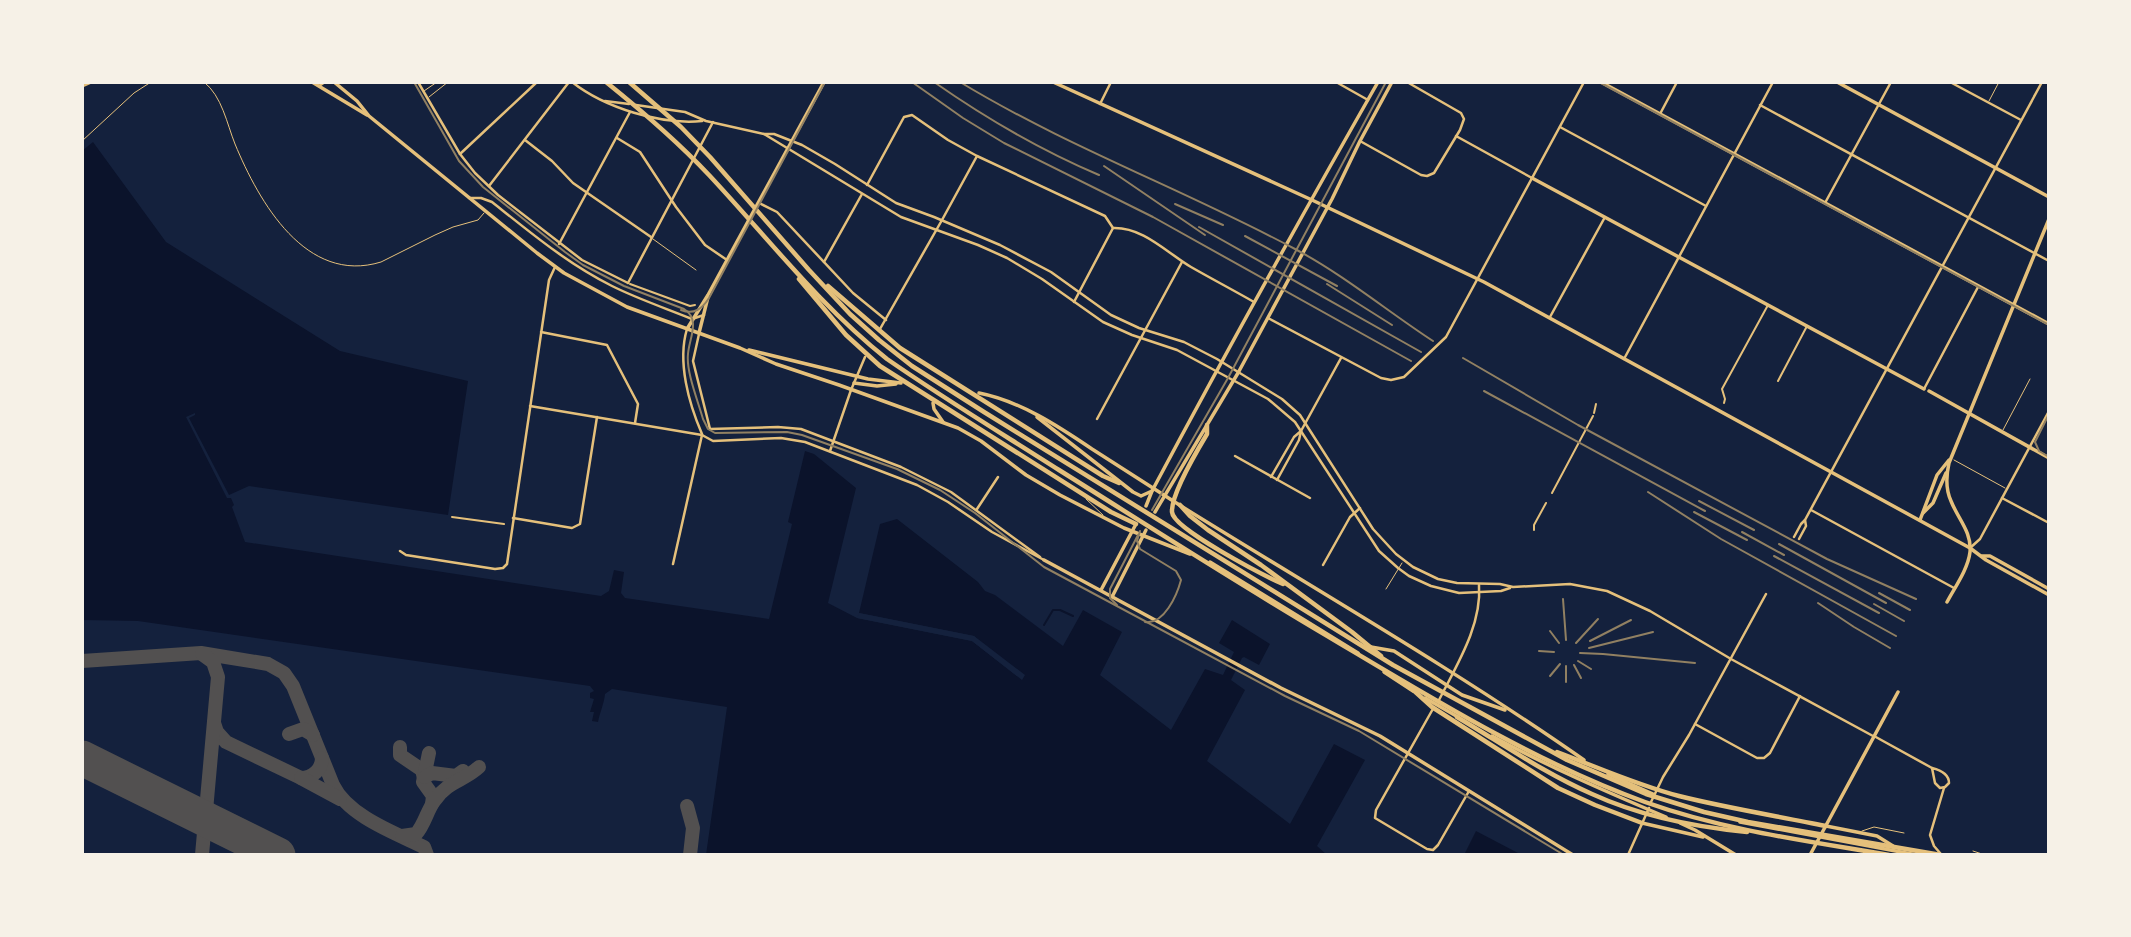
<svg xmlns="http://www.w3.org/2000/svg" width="2131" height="937" font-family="'DM Sans',sans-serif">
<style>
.water{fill:#0b132b}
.pier{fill:#14213d}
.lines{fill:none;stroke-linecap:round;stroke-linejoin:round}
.stream{stroke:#0b132b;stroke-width:2}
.taxiway{stroke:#525050;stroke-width:14}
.runway{stroke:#525050;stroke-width:35}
.service{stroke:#e5c07b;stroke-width:1}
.pedestrian{stroke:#e5c07b;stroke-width:2}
.minor{stroke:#e5c07b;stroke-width:2.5}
.tertiary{stroke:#e5c07b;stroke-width:2.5}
.secondary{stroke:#e5c07b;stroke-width:3.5}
.primary{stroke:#e5c07b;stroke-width:3.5}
.trunk{stroke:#e5c07b;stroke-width:3.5}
.motorway{stroke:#e5c07b;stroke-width:4.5}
.tram{stroke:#918062;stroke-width:2}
.rail{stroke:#918062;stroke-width:2}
</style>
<rect width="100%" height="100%" fill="#14213d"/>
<g class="water">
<path d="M93,142l73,100 174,109 128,30 -20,134 -199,-29 -20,9 -40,-77 6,-3v-2l-9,4 41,81h4l3,7 -2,2 13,35 356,54 8,-5 5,-21 10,2 -3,21 4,5 144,21 23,-95 -4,-2 17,-71 9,3 42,34 -28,115 29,15 115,23 49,38 -47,-43 -115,-23 21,-89 17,-5 81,63 7,9 10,4 68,51 20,-36 39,22 -22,43 71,55 34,-61 18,6 11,-23 -15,-9 13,-23 38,24 -11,21 -15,-8 -2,1 -11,22 14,10 -38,71 83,63 44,-80 31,16 -48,86 10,9h-621l21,-148 -115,-18 -7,5c-1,10 -5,18 -7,28l-6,-1 2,-9h-4l4,-13 -4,-1v-5l4,-2 -4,-5 -452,-65 -56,-1v-469z"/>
<polygon points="1476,831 1518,853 1517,855 1464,855"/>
</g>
<polygon class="pier" points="859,613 974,636 1025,675 1022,680 972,641 857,618"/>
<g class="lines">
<polyline class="stream" points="1044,625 1053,610 1060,610 1073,616"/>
<g class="taxiway">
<path d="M82,661l119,-8 67,11 16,9 9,13 40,99c15,31 62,48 91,62l3,8"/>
<path d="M214,723l3,9 9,10 75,36c12,0 21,-9 21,-20"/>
<polyline points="289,734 303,729 313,735"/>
<polyline points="400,747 400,755 422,770 424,778"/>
<polyline points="429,753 423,782 433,796 432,804"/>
<polyline points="425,777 432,773 456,776 463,771"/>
<polyline points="301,778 340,799"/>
<polyline points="687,806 693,828 690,855"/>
<path d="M402,836l14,-2c9,-10 11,-24 19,-34 13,-19 29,-19 44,-33"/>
<polyline points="202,855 218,677 213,662 202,654"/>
</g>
<polyline class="runway" points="82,758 278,855"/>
<g class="service">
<path d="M204,82c18,14 23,42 31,62 24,58 71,141 146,118l54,-27 18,-8 25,-7 6,-7"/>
<polyline points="424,91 437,82"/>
<polyline points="429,97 448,82"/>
<polyline points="1989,101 1999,82"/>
<polyline points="82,141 134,93 151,82"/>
<polyline points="653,239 696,270"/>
<polyline points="2003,430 2030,379"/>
<polyline points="1954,460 2005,488"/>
<polyline points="1086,499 1103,515"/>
<polyline points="1386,589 1402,563"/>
<polyline points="1862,831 1874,827 1904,833"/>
<polyline points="1973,851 1985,855"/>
</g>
<g class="pedestrian">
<polyline points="630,284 690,306 695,305"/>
<polyline points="1778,381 1807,326"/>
<polyline points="1724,403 1725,399 1722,389 1768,305"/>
<polyline points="1594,413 1596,404"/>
<polyline points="1552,493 1593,416"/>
<polyline points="452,517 504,524"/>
<polyline points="1534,530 1534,525 1546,503"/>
</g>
<g class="minor">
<polyline points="1950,82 2021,120"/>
<polyline points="1100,104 1111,82"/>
<polyline points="1760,105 2049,261"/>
<polyline points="1660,114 1677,82"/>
<polyline points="1560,127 1706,206"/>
<polyline points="1456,136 1532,178"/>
<polyline points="617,138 640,152 676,207 705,245 727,260"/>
<polyline points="525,140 552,161 573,183 651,237"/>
<polyline points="1360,141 1421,175 1427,176 1434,173 1460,130 1464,119 1461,113 1407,82"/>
<polyline points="460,154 537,82"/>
<path d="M867,185l37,-68 8,-2 36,25 29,16 128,60 8,12c30,-1 53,24 78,39 21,12 42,23 63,35"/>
<polyline points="489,186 569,82"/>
<polyline points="759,203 777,212 853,293 886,320"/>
<polyline points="1825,203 1891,82"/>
<polyline points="942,220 977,156"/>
<polyline points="559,244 630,112"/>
<polyline points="824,262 862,194"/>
<polyline points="628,283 713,122"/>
<polyline points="1074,302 1113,228"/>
<polyline points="1550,317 1605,217"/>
<polyline points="541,332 607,345 638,404 635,423"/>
<polyline points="1924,389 1978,287"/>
<polyline points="530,406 702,435"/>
<polyline points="1097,419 1182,262"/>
<polyline points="1235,456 1310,498"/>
<polyline points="1271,477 1294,437 1301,431"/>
<polyline points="1277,480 1299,440 1301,431 1341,358"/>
<polyline points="2002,498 2049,523"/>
<polyline points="977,509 998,477"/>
<polyline points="1811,510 1954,588"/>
<polyline points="513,518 572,528 580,524 597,417"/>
<polyline points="400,551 406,555 495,569 503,568 507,564 549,280 555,267"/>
<polyline points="1323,565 1350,517 1360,508"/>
<path d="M1438,702c18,-36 44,-76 41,-117"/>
<polyline points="1434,707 1376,810 1375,818 1427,849 1433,850 1438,845 1469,791"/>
<polyline points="1695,724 1757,758 1764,758 1770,753 1800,696"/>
<polyline points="1874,736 1932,768"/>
<path d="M1932,768c8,2 17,6 17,15l-4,4 -5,1 -5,-5z"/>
<polyline points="1940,853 1934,846 1930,835 1944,788"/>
</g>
<g class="tertiary">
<polyline points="418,82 460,154 475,173 498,195 582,260 628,283"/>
<path d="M572,82c33,26 89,43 130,39"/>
<polyline points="1336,82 1368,100"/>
<polyline points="319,86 325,82"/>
<polyline points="605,101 629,104"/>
<polyline points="636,105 685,112 706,121 764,134 774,134 802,145 835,164 896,203 934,217 1000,245 1051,272 1111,315 1139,328 1184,342 1217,359 1282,399 1300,415 1373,529 1396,554 1413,567 1438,579 1457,583 1500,584 1513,587 1570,584 1607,591 1650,611 1731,659 1873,736"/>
<polyline points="764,134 901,217 978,245 1007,258 1042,279 1103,322 1132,335 1177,350 1268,399 1295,422 1379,551 1398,568 1409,576 1431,586 1459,593 1501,591 1510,588"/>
<path d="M469,198h12l11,4c39,31 76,62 120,84 26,13 53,22 80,33l12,-4"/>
<polyline points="1268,318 1381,378 1391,380 1404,377 1446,337 1584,82"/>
<path d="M687,329c-10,33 2,75 15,105"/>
<polyline points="880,329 942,220"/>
<polyline points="699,334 693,361 710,429"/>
<polyline points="1624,359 1773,82"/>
<polyline points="710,429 778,427 801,429 901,467 951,492 1040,557"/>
<polyline points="702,435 713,441 781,438 805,442 917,485 948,502 992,532 1044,560"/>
<polyline points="830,451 851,390 865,357"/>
<polyline points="1794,537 1801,524 1805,520 2042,82"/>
<polyline points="1799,539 1806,526 1805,520"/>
<polyline points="1970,548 1980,539 2049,411"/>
<polyline points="673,564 702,435"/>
<polyline points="1651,802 1663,777 1689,735 1766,594"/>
<polyline points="1628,855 1649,808"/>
</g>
<g class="secondary">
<polyline points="1053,82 1312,200"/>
<polyline points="1601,82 2049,324"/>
<polyline points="1837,82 2049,197"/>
<polyline points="687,329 708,295 824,82"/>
<polyline points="699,333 708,297"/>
<polyline points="1970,548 1986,560 2049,595"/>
<polyline points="1982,556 1990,556 2049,589"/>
<polyline points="1044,560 1281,688 1380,736 1573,855"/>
</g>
<g class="primary">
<polyline points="1532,178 1924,389"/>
<polyline points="1312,200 1484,282 1970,548"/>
<polyline points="1929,391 2049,458"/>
<path d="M1146,506l6,-15c73,-137 149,-274 226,-409"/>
<polyline points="1155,512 1238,373 1332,199 1360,141 1392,82"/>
<polyline points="1923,513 1933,503 1946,473"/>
<polyline points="1920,520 1937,475 1949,460"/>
<polyline points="1101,590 1136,524"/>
<polyline points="1112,597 1146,530"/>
<path d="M1947,602c8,-15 21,-33 23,-50 2,-20 -12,-33 -19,-51 -5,-11 -5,-25 -2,-38l100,-244"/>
<polyline points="1810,855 1898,692"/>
</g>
<g class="trunk">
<polyline points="312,82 367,115"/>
<polyline points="334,82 357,101 369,116 537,253 564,273 627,307 740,348 776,364 839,385 958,428 981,441 1026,475 1060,495 1124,528 1190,554"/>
<polyline points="82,86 91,82"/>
<polyline points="749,350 868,379 901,383"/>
<polyline points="854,383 877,386 896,384"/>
<path d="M979,393c41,8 79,33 113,56 30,19 59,38 89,57 135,84 273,163 403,254"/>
<polyline points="933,403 934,409 943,422"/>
<polyline points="1037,417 1133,492 1141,496 1152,491"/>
<polyline points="1210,562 1358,653"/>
<polyline points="1371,647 1394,651 1462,695 1505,710"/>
<polyline points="1384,672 1413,691"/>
<polyline points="1425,698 1458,717"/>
<path d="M1492,736c57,31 115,56 174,81"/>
<polyline points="1608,774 1653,794"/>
<polyline points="1740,822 1917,855"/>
<polyline points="1642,823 1703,837"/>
<polyline points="1680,823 1695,830 1736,855"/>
<polyline points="1826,826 1877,836 1893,846"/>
</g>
<g class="motorway">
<path d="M606,82c36,29 71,59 103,93 58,62 111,131 178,184 56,39 114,74 172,111 88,55 175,111 265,164 101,60 210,128 321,168 78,28 162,39 244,53"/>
<polyline points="629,82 681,127 710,157 809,270 850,314 879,340 912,366 984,412 1393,665 1567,760 1646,794 1704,812 1748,822 1941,855"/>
<polyline points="799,279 846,335 880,366 1111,512 1136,524"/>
<polyline points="828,286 900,348 1103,476 1119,483"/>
<path d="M1207,425v9c-9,15 -36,61 -35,78 1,17 93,64 111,72"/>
<polyline points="1180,505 1190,516 1208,530 1261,565 1352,632 1381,656"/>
<polyline points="1411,688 1432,707 1558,788 1595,805 1642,823"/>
<path d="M1457,717c44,26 87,56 135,77 48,22 103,33 155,38"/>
<path d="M1557,752c40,15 80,33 122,44 48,12 98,20 147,30"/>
</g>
<g class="tram">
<path d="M414,82l45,79 24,26 82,65 18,13 41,21 60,23c17,10 5,30 4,45 -2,18 10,47 15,65l5,10 7,4 72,-1 15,3 95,34 43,21 35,23 69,54 241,129 74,35 205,124"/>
<polyline points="1599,82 2049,325"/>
<path d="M681,310c13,5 21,-1 28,-12l116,-216"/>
<polyline points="2049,414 2035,442 2039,451 2049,457"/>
<polyline points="1152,510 1228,378 1386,82"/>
<path d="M1140,531l-3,10 3,8 36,22 5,9c-4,15 -17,45 -36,42"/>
<polyline points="1117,605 1110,598 1110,589 1138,535"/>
</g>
<g class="rail">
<polyline points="912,82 963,118 1004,143 1153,217 1411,361"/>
<path d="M934,82c53,37 106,68 165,93"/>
<path d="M960,82c107,65 225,108 335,167 49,26 92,62 138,92"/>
<polyline points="1104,166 1205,235"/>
<polyline points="1175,204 1223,225"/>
<polyline points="1199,227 1421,352"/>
<polyline points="1245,236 1337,286"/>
<polyline points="1327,284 1392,325"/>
<polyline points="1463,358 1578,425 1827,559 1916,599"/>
<polyline points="1484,391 1705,511"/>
<polyline points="1648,492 1721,539 1896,636"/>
<polyline points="1699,501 1754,530"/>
<polyline points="1694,512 1747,540"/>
<polyline points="1742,532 1784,555"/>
<polyline points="1779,544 1886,603"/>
<polyline points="1774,556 1879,613"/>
<polyline points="1879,593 1910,610"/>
<polyline points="1563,599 1566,640"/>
<polyline points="1818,603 1854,627 1890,648"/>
<polyline points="1874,604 1904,621"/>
<polyline points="1550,631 1559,643"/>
<polyline points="1590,641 1631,620"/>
<polyline points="1576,643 1598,619"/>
<polyline points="1589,648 1653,632"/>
<polyline points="1539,651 1554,652"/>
<polyline points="1580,653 1603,654 1695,663"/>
<polyline points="1578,661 1591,669"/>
<polyline points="1574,665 1581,678"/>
<polyline points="1550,676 1560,664"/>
<polyline points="1566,682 1566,666"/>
</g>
</g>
<rect width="2131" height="937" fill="none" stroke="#f6f1e7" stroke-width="168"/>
</svg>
